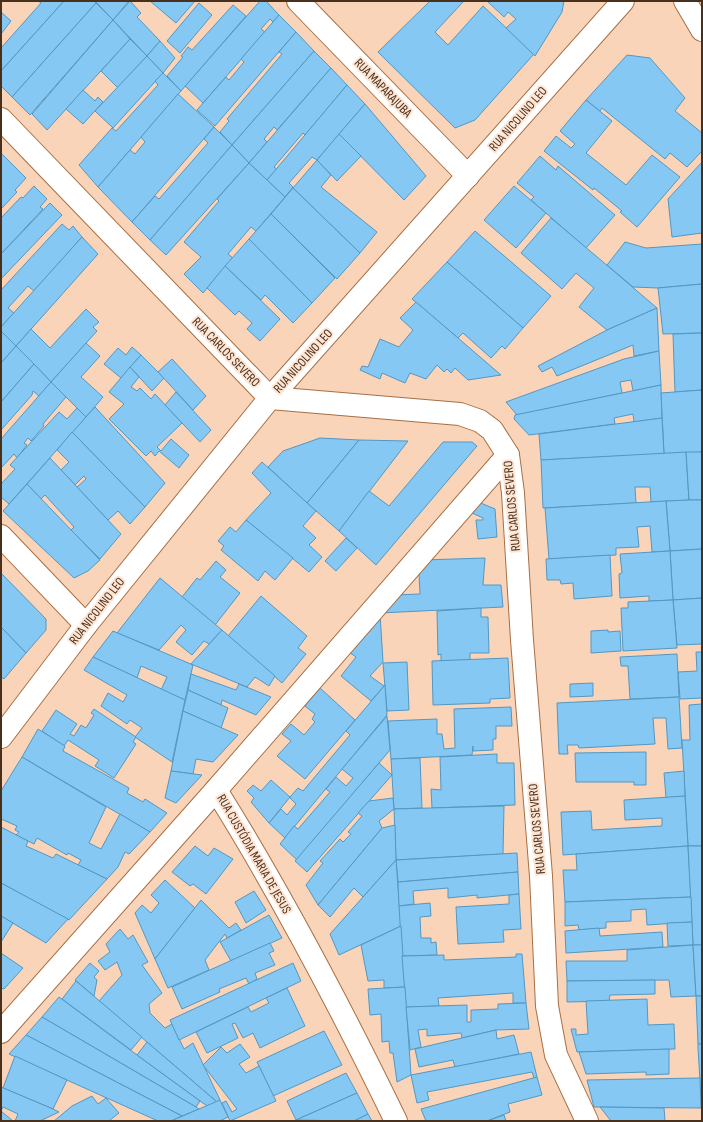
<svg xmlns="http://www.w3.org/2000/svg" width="703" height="1122" font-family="'Sofia Sans Condensed',sans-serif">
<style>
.building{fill:#85c8f4;stroke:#5497c1}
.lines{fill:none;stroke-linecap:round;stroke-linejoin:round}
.minor-casing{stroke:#a76f43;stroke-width:24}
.primary-casing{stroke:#a76f43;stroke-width:24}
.minor{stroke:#fff;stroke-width:22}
.primary{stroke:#fff;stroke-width:22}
.labels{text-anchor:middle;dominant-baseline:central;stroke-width:4;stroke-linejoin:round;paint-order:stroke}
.street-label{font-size:13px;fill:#48301d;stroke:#fee4d2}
</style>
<rect width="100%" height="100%" fill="#fad4b9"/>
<g class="building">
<polygon points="38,1 64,1 1,71 1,48 41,3"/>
<polygon points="64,1 94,1 96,3 12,97 1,86 1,71"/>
<polygon points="95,1 129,1 113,20"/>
<polygon points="130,1 141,13 137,17 160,41 147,56 113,20"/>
<polygon points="150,1 195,1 176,23"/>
<polygon points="260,1 266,1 279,15 273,22 270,19 261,29 265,32 203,103 185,86"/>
<polygon points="430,1 464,1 435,32 448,45 483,6 534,54 475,120 455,128 378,52"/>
<polygon points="487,1 564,1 562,12 535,56 506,28 516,19 508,12 504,17"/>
<polygon points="96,3 113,20 30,115 12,97"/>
<polygon points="199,3 212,15 180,53 167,41"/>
<polygon points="233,5 246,16 181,91 167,76 183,57 181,56 188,47 192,50"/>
<polygon points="1,12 11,21 1,34"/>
<polygon points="279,15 296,32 215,126 197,110 226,77 229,80 244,62 241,59"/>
<polygon points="113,20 130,39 47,130 32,114"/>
<polygon points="296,32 314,51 232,145 220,132 229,121 227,119 282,54 279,52"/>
<polygon points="130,39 147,56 118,88 101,71"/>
<polygon points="160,41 175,58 163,73 147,56"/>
<polygon points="314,51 331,68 277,130 274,127 264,139 267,142 249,163 232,145"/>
<polygon points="627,55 650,58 685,98 675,111 702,133 702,151 687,167 670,153 665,159 602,108 600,111 586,100"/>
<polygon points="147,56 163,73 113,128 95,111"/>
<polygon points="331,68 347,85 305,135 303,133 274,167 277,169 267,180 249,163"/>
<polygon points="163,73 181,91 98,187 79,165 112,128 116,131 158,85 155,81"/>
<polygon points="347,85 365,104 317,160 312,157 289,183 293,187 285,197 267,180"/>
<polygon points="83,90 95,101 98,97 103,102 83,124 66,109"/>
<polygon points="178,94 214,127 132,222 98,187 130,150 135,154 145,142 141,137"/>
<polygon points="586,100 612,121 586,153 626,185 652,155 680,177 637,227 620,212 622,211 594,188 593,190 544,151 556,136 571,148 575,144 560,131"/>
<polygon points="365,104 426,176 404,200 339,134"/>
<polygon points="214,127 232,145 150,240 132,222 155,196 159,199 208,143 204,139"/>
<polygon points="339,134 361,156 337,181 317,160"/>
<polygon points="232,145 249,163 166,255 150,240"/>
<polygon points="1,153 26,178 15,190 17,192 1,209"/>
<polygon points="540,156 556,170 558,166 615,215 586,248 531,200 534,197 517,183"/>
<polygon points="317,160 331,175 321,187 377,232 360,253 293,188"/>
<polygon points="702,162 702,233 672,237 668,199"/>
<polygon points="249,163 285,197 256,231 251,227 228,254 233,258 203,293 184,274 201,257 184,242 219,201 217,199"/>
<polygon points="34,186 47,199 40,207 43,209 1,254 1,218 21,197 23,198"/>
<polygon points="514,186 546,213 516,248 484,220"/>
<polygon points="293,188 360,253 337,279 271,214"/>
<polygon points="50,203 62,215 1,279 1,254"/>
<polygon points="271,214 335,278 312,303 249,239"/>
<polygon points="551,218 609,267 657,308 607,330 579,307 594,288 576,273 562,289 521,253"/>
<polygon points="62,224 69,230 73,226 82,237 34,291 28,286 8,308 14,313 1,327 1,290"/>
<polygon points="475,231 551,296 523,328 447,262"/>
<polygon points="82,237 98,254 16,346 1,331 1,327"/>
<polygon points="249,239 312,303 293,323 265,295 261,300 225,266"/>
<polygon points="625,242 646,248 702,244 702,284 658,288 633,287 607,265"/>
<polygon points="447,262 523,328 505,349 502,346 491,358 463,333 458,338 412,299"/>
<polygon points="225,266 280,319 260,341 247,329 252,323 239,311 235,315 207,288"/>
<polygon points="702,284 702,333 663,334 658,288"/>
<polygon points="416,302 458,338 501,375 468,380 455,368 451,373 447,369 444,372 437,365 426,379 410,373 405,383 382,373 380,379 360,370 362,366 368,367 380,339 399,347 413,330 400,318"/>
<polygon points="657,308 659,351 634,356 633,345 557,376 552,367 542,372 538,366 607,330"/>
<polygon points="86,309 99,322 93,327 97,331 51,382 16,346 31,329 50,348"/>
<polygon points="1,331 16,346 1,363"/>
<polygon points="702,333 702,390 675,392 673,334"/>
<polygon points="86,343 100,356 81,377 103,397 86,417 51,382"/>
<polygon points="16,346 34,364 1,402 1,363"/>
<polygon points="132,347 141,355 121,378 104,364 118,348 126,355"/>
<polygon points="659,351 661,385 633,391 631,380 620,382 622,393 517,415 506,402 624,359"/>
<polygon points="141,355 164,378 152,391 130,367"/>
<polygon points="172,359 206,396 193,410 158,372"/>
<polygon points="34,364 51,382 39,396 33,391 32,395 1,430 1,402"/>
<polygon points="130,367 139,377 131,387 137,391 140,388 151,399 155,394 182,423 157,447 161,451 171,439 189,455 179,468 159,451 155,456 151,451 146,456 109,419 124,404 109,392"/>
<polygon points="51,382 66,397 43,424 44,426 31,441 28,438 24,443 27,445 17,458 14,454 1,468 1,439"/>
<polygon points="661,385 662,418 634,422 633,414 614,418 615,424 529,435 514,419 515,415"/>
<polygon points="702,390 702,452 664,454 661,393"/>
<polygon points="176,392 211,430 200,442 165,405"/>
<polygon points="95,407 165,483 145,507 72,432"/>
<polygon points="77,408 86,417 9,504 1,497 1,484 15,469 10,465 59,412 67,419"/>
<polygon points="662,418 664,454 541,460 539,434"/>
<polygon points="72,432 145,507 130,524 118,511 108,520 77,487 86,479 84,476 75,485 61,470 69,462 57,450"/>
<polygon points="320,438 359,440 307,503 268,467 283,451"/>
<polygon points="359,440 408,441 339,531 307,503"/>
<polygon points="443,442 472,442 477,446 376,565 339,531 369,491 389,506"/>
<polygon points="686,452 689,500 651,502 650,487 635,487 636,503 543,508 541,460"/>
<polygon points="686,452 702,452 702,500 689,500"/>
<polygon points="50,458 121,534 100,559 71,530 74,527 45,495 41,499 27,484"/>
<polygon points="262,462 316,511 303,526 316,538 309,545 322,557 309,572 246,520 271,493 252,473"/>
<polygon points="27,484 100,560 88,571 74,578 3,511"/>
<polygon points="689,500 702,500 702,549 670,551 666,501"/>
<polygon points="476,501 495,509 497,537 478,539 476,520 483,520 483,518 470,512"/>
<polygon points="666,501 670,551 652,552 650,526 637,527 639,547 616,548 616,555 549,559 545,508"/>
<polygon points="246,520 293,558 275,580 265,571 258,581 221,550 224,546 218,541 230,527 236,532"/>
<polygon points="346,538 357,548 336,571 325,561"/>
<polygon points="702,549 702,598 673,600 670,551"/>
<polygon points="670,551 673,600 649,601 649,596 620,598 619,574 622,573 620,554"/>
<polygon points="610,555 612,596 574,599 573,583 561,584 560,580 547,580 546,559"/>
<polygon points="485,558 483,585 501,585 503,607 380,613 394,595 420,594 419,574 411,575 423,560"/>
<polygon points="216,561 226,570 220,577 240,593 215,625 182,597 197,578 200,580"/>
<polygon points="1,573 46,619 46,630 26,653 1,627"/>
<polygon points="160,578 222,630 209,644 204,641 192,655 176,642 186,630 181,625 159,650 117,633"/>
<polygon points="261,596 307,636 298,648 306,654 282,683 228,636"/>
<polygon points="702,598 702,644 677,645 673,600"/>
<polygon points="673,600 677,648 623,651 621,608 628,608 628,602"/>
<polygon points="481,608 481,617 488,617 489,653 470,653 470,660 441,661 441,654 438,655 437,611"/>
<polygon points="380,613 383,662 370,676 384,686 371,701 341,676 356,657 349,652"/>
<polygon points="1,627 26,653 4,679 1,677"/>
<polygon points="222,630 275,676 269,686 255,677 247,687 191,664"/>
<polygon points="608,630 608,632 620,631 621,651 591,653 591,631"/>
<polygon points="113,631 193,665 185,700 161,690 167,677 141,666 137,678 93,657"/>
<polygon points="696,652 702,652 702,698 680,699 678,672 697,671"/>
<polygon points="677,654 679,697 630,699 628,666 621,666 620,657"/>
<polygon points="93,657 185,700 172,762 135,737 142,728 130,720 127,724 101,706 108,693 123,702 127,695 84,670"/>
<polygon points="508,658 510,698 490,699 490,703 433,705 432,661"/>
<polygon points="407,662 409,710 387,711 383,663"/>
<polygon points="191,674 236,690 239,684 271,697 256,715 222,700 221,705 188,690"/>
<polygon points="593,683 593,696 570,697 570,684"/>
<polygon points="385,685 387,715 285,838 269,823 281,809 287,815 296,804 290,798 290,797 298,788 303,791 350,735 346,731"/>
<polygon points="320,688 355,720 305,779 277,756 291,741 282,734 291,724 304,735 315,722 312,719 315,714 305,706"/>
<polygon points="188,690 228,708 221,728 183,711"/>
<polygon points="679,697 682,748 668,749 666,718 653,718 655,744 579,748 578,745 567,745 568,754 559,754 557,703"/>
<polygon points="702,704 702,846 688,846 682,740 690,740 689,705"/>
<polygon points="511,707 512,726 496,726 496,739 493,739 493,750 473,751 473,746 472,755 391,759 388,721 437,719 437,734 442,734 444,749 455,748 454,709"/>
<polygon points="94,709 136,737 133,742 136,744 114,778 95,766 99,760 68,740 64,746 42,731 56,710 77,724 70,734 74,736 81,725 86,728 94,715 91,713"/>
<polygon points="183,711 238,735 213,762 196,759 193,774 171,771"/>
<polygon points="387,716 390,750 297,860 280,844 294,826 298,829 330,792 326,789 336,777 346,786 353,778 342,769"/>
<polygon points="38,729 65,746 63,751 129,788 127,793 143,802 145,799 167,813 150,832 22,757"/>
<polygon points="646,752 646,785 634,785 634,782 576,782 575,753"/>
<polygon points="497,754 497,763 514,763 515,805 432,808 431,789 441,790 440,757"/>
<polygon points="22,757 106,807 89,843 101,849 120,814 150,832 129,854 125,852 118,867 107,879 78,865 81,860 68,853 67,855 37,838 34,844 16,835 19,832 15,830 17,826 1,819 1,791"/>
<polygon points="420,758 422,808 394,809 391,759"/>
<polygon points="379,763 392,775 307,872 295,861"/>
<polygon points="171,771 202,775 176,803 165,798"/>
<polygon points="684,771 685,796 666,798 664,773"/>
<polygon points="271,780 290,797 269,823 251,802 254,798 247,791 253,785 261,791"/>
<polygon points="685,796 688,846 563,855 561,812 591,811 592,830 662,826 662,818 625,820 624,800"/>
<polygon points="393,798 394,809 379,821 382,828 318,905 306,885 323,863 320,861 340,839 343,842 351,834 348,832 362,816 358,813 369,801"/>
<polygon points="504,806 503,854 396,860 394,809"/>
<polygon points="395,825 396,860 363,897 354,888 330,917 318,905 382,828"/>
<polygon points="1,827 28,841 26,846 53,858 56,854 107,879 69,920 1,883"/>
<polygon points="195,846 208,856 214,848 233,859 206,894 193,884 190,886 172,872"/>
<polygon points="688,846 691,897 565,902 563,870 577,870 576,854"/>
<polygon points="688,846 702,846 702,945 693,945"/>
<polygon points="517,853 518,872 398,882 396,860"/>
<polygon points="396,860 401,926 339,955 330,934"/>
<polygon points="518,872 519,894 477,898 477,895 448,898 448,888 413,891 414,904 399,906 398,882"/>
<polygon points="165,880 195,908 155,959 135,913 142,905 151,913 159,903 151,895"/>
<polygon points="1,883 68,919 46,943 1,916"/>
<polygon points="254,891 266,910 246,923 235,902"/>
<polygon points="519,894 521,929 503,930 504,942 458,944 456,907 509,904 509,895"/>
<polygon points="691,897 692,922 647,925 646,909 631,910 631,921 606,922 606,928 579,930 578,925 565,926 565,902"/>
<polygon points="201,900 229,928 236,923 241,930 227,938 225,934 205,960 209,970 168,988 155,959"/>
<polygon points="430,903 431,916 420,917 421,938 431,938 431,943 436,942 437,955 402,956 399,906"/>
<polygon points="269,915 282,938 231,961 220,942"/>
<polygon points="1,916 13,923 1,942"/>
<polygon points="692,922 693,945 668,946 667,923"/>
<polygon points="401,926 405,987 384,988 384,980 368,981 361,945"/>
<polygon points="599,928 600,936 662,932 663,947 566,953 565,931"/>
<polygon points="120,929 128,939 133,935 148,962 142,965 162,993 149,1004 150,1013 165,1028 172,1024 184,1049 193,1043 220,1100 217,1102 99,1001 122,975 117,962 105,970 98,961 110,952 106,944"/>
<polygon points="270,943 274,951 269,953 275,965 255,973 257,979 249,984 246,978 219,989 220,992 182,1009 172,987"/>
<polygon points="693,945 696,996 671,997 669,980 567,981 566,961 627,961 627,950"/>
<polygon points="693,945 702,945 702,996 696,996"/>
<polygon points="1,953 23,968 4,989 1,988"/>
<polygon points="516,954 522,954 526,1003 513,1003 513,993 438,998 439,1006 406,1007 402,956 444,955 444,960 516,957"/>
<polygon points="90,963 99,971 94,977 97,980 94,996 75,980"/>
<polygon points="293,963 301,981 179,1040 170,1020"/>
<polygon points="655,980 655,994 610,995 609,1001 567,1002 567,981"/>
<polygon points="76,981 142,1037 131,1050 62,999"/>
<polygon points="405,987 411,1075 397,1082 393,1053 390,1053 389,1041 382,1042 381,1014 370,1015 368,989"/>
<polygon points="287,988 305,1026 260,1048 253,1033 243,1038 235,1023 232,1024 238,1038 207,1053 196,1032 248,1007 251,1012 269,1003 266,998"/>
<polygon points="696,996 702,996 702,1044 698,1044"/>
<polygon points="59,997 137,1055 200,1101 196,1107 42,1017"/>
<polygon points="647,999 648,1025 674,1024 675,1049 577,1052 571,1029 576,1029 576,1035 588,1034 586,1001"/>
<polygon points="526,1003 529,1029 496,1030 462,1038 461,1033 427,1036 427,1029 418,1030 421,1047 410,1050 406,1007 467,1005 467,1022 471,1022 471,1010 498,1009 498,1004"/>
<polygon points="42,1017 196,1107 199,1109 182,1116 26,1035"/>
<polygon points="496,1030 497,1039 514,1035 519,1054 455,1067 453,1060 419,1067 415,1049"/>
<polygon points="324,1031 342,1065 273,1096 257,1062"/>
<polygon points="26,1035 182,1116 171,1121 158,1121 9,1054"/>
<polygon points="147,1042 217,1102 207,1106 137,1055"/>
<polygon points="240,1044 250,1057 239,1064 246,1073 259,1066 276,1101 230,1121 222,1103 226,1101 232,1112 237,1109 203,1065 221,1047 227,1053"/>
<polygon points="698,1044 702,1044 702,1115 698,1048"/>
<polygon points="669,1049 669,1074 646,1075 646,1072 586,1074 579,1052"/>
<polygon points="531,1052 537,1077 534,1078 532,1072 427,1092 429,1100 417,1103 411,1075"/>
<polygon points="15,1056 67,1080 53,1109 3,1088"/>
<polygon points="346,1073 357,1093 296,1120 287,1101"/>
<polygon points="537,1077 542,1095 508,1104 510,1112 487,1121 426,1121 421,1109"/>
<polygon points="700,1078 701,1108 594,1107 587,1080"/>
<polygon points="1,1087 53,1109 59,1112 40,1121 15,1121 18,1114 3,1107 1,1111"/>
<polygon points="357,1093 368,1114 354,1121 296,1120"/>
<polygon points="92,1096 98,1104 106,1098 119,1113 110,1120 111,1121 54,1121 72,1106"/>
<polygon points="220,1100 228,1117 220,1121 171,1121"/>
<polygon points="600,1107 664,1108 665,1121 611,1121"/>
<polygon points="1,1111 13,1121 1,1121"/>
<polygon points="368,1114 372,1121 354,1121"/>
<polygon points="504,1115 506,1121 487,1121"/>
</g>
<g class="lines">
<g class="minor-casing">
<g id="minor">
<polyline points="298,1 468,176"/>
<polyline points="1,119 270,398 460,414 480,421 492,430 508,455 513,493 522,640 541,876 547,1006 556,1055 587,1121"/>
<polyline points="1,536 86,625"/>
<polyline points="1,737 86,625 270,398 623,1"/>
<polyline points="216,790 508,455"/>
<path d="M1,1032l215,-242c67,107 125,218 180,331"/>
</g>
</g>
<g class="primary-casing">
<polyline id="primary" points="685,1 702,30"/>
</g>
<use href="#minor" class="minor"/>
<use href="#primary" class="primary"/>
</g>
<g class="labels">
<g class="street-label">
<text transform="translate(383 88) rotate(46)">RUA MAPARAJUBA</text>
<text transform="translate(518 119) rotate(-49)">RUA NICOLINO LEO</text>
<text transform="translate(226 352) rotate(46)">RUA CARLOS SEVERO</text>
<text transform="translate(303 361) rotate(-48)">RUA NICOLINO LEO</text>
<text transform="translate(512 506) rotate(-95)">RUA CARLOS SEVERO</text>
<text transform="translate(97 611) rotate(-52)">RUA NICOLINO LEO</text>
<text transform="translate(537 829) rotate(-95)">RUA CARLOS SEVERO</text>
<text transform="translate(254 854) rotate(60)">RUA CUSTÓDIA MARIA DE JESUS</text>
</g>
</g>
<rect width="703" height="1122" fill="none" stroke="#48301d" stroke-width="4"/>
</svg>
